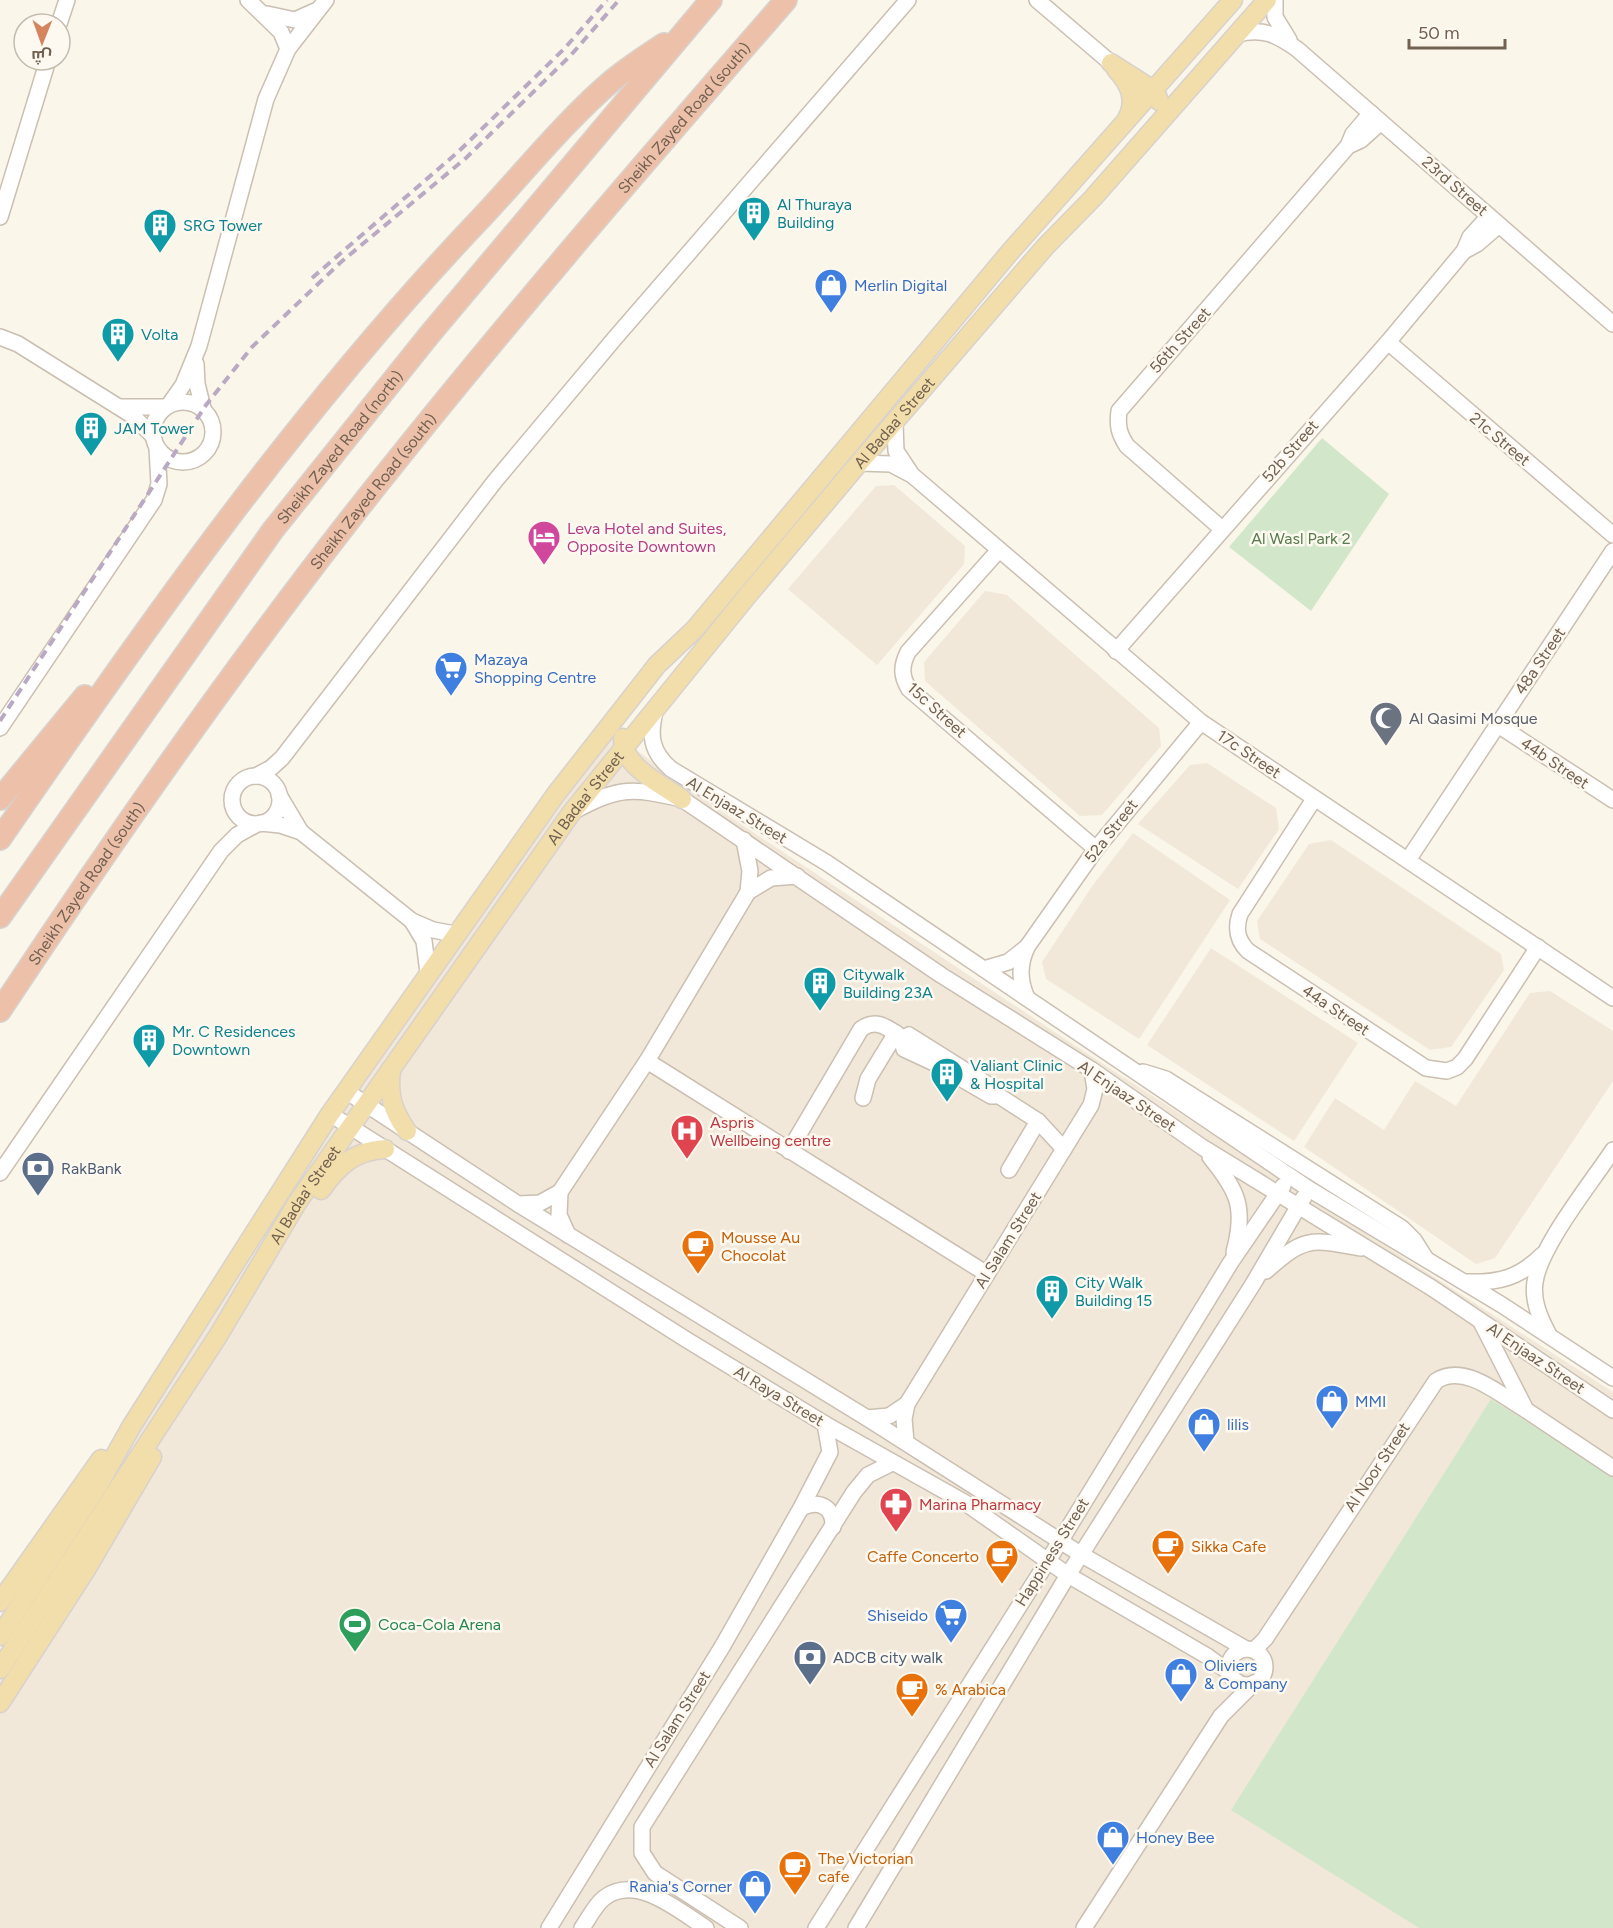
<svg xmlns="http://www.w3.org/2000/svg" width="1613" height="1928" font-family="Figtree,Cairo,sans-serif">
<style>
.residential{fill:#f1e8d9}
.green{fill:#d2e7ca}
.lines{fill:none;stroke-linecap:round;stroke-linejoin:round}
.minor-casing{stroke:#cbbfb1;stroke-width:18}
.major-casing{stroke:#d8d2ce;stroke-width:21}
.highway-casing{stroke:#d8d2ce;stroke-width:24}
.minor{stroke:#fff;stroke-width:15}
.major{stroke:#f1deab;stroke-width:18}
.highway{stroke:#edc1a9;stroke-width:21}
.rail{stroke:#baa9c3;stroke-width:4;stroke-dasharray:9 6;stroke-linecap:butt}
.labels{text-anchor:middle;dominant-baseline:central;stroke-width:5;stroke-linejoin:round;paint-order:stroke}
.street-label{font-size:16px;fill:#726050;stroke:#fdf9f0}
.culture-label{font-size:16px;fill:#0d838f;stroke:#fdf9f0;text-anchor:start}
.shop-label{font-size:16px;fill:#366cbe;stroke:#fdf9f0;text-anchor:start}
.hotel-label{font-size:16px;fill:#b23c85;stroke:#fdf9f0;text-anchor:start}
.park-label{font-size:16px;fill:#557c4d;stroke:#fdf9f0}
.worship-label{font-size:16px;fill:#5b616d;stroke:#fdf9f0;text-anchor:start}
.health-label{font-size:16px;fill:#be3a42;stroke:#fdf9f0;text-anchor:start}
.service-label{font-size:16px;fill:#4e5e75;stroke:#fdf9f0;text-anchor:start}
.food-label{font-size:16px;fill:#c56008;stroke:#fdf9f0;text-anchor:start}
.leisure-label{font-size:16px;fill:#27864d;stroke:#fdf9f0;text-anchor:start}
</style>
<rect width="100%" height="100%" fill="#faf6ea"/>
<g class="residential">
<polygon points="894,485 965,546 964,564 877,665 788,589 876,486"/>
<polygon points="985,591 1007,595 1159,728 1161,746 1102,815 1080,816 925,681 924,662"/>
<polygon points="615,734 694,793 1106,1066 1613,1392 1613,1928 0,1928 0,1653 347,1104 569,794"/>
<polygon points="1207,763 1276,808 1279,829 1238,889 1138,824 1190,765"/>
<polygon points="1133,833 1230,900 1139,1039 1046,979 1042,962 1093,885"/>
<polygon points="1331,840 1501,954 1504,970 1451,1047 1430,1050 1260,939 1257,921 1309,844"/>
<polygon points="1211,948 1358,1043 1294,1141 1147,1045"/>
<polygon points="1550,991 1613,1031 1613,1081 1495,1258 1476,1264 1304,1147 1335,1098 1384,1130 1415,1081 1456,1106 1530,993"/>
</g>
<g class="green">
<polygon points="1322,438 1389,494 1311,611 1229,547"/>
<polygon points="1491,1399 1613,1476 1613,1928 1419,1928 1231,1810"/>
</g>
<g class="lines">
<g class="minor-casing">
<g id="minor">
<polyline points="248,0 281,32 288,49"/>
<polyline points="1037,0 1111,63"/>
<polyline points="1275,0 1275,17 1289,40"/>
<polyline points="267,14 295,20 315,11"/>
<polyline points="59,24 67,0"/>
<path d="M1237,34c26,-6 39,0 60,15l316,275"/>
<polyline points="1348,146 1361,140 1381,122"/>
<polyline points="0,217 48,60"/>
<polyline points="1464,251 1477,244 1499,225"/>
<polyline points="0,337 18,344 133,416 153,436"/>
<polyline points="1388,342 1613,535"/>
<polyline points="196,364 197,384 203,408"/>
<circle cx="183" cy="432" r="30"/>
<polyline points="169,405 183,385 199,346 266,99 288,49 326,0"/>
<polyline points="121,407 166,407"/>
<polyline points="895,424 896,451 910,472"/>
<polyline points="859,463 891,464 912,475 1201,722 1613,998"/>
<path d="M1222,529l-95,-83c-8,-12 -10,-20 -8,-35l229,-265 5,-12 18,-21"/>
<path d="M999,550l-91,102c-7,14 -7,24 1,37l187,160"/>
<polyline points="1116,651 1388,342 1464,251 1470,237 1489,216"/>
<path d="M656,708c-7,26 -6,43 15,61l156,94 482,326 193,116 111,73"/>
<polyline points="1498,725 1613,800"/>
<polyline points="0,728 154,500 159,484 157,448"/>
<polyline points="256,776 271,768 282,758 495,481 615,338 908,0"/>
<circle cx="256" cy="800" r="24"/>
<polyline points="279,795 301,832"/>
<path d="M1314,799l-74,115c-5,15 -3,26 8,37l178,117 21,3 10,-4 8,-8 73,-112"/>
<path d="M574,811c47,-25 58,-23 108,-12l259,176 151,95 110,77 230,141 181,122"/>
<polyline points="261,823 280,825 301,832 412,921 433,930 455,934"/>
<polyline points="1408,860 1613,551"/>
<polyline points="748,892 771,878 797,876"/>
<polyline points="412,921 424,941 428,973"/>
<path d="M1027,947c-8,18 -8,33 0,51"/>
<polyline points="984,969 1008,962 1027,947 1096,849 1201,722"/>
<polygon points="909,1035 995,1089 995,1096 991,1096 934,1063 904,1049 902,1040"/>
<polyline points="647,1061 987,1274"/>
<polyline points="1143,1072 1166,1079 1402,1228 1414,1240 1426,1259"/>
<polyline points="346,1091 518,1204 867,1418 1082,1555 1246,1649"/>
<polyline points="996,1094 1038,1121 1064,1149"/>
<polyline points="863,1098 868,1079 896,1033"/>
<polyline points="330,1114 687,1340 825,1424 964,1502 1068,1575 1207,1656 1230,1673"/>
<path d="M789,1151l72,-122c16,-12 28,0 42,9"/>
<path d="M1210,1157c28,34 36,51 24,95"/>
<polyline points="1009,1170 1038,1121"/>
<polyline points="0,1173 221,851 237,835 257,824"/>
<polyline points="560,1192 559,1215 568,1235"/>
<polyline points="518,1204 540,1203 560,1192 647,1061 748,892 750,871 744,840"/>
<path d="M1266,1271c39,-35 45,-32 95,-23"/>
<path d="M1467,1282c32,1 52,-4 75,-27"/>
<polyline points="1481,1322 1526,1410 1613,1468"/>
<path d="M1549,1335c-9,-17 -17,-34 -14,-53 5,-36 57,-100 78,-132"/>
<polyline points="867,1418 889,1416 907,1404"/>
<polyline points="906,1442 904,1419 907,1404 1091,1105 1095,1089 1092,1070"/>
<path d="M801,1508c18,-9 33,-1 32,19"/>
<circle cx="1247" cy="1667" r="18"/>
<path d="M1254,1650l11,-11 171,-258c29,-19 65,15 90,29"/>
<polyline points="549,1928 722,1647 801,1508 830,1452 825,1424"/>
<path d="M582,1928c7,-10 13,-23 22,-30 32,-25 75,13 102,30"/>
<polyline points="740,1928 655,1873 642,1853 642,1827 854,1492 868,1475 892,1463"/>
<polyline points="816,1928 1061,1540 1231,1262 1283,1186"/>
<polyline points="856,1928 1068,1575 1253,1284 1304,1197"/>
<polyline points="1084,1928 1221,1716 1254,1683"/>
</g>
</g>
<g class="major-casing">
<g id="major">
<polyline points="1111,63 1155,91 1159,101"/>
<path d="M1116,69c14,15 21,31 11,50"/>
<path d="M623,738c-1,29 39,46 59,61"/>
<path d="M391,1069c-3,26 1,41 16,62"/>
<path d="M321,1190c18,-25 33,-39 64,-41"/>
<polyline points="0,1602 101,1459"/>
<polyline points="0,1636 99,1484 131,1427 330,1114 556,794 657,665 694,630 1010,252 1233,0"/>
<path id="s1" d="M0,1669l218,-333 79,-133 275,-391 176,-217 111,-132 186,-216 48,-49 174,-198"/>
<polyline points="0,1703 87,1568 152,1457"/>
</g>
</g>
<g class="highway-casing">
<g id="highway">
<polyline points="0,799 85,696"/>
<path d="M0,839c150,-218 300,-431 483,-623 41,-44 84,-97 130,-136 16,-13 34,-25 51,-36"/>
<path id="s2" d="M0,917l273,-387 157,-196 281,-334"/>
<path id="s3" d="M0,1011c111,-168 227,-334 351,-493 139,-177 287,-348 435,-518"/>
</g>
</g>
<use href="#minor" class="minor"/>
<use href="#major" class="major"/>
<use href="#highway" class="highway"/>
<g class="rail">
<polyline points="312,278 458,152 564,49 607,0"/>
<polyline points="0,721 206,405 252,347 341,262 466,158 571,55 619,0"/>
</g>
</g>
<defs>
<g id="building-pin" transform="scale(1.725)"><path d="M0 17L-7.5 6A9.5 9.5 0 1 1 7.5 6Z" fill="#0f9aa8" stroke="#fdf9f0"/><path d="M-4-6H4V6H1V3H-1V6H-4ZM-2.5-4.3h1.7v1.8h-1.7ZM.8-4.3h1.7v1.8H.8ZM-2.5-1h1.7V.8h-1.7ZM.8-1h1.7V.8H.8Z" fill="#fff"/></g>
<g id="shop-pin" transform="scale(1.725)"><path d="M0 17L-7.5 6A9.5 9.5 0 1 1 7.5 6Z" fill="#3f7fe0" stroke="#fdf9f0"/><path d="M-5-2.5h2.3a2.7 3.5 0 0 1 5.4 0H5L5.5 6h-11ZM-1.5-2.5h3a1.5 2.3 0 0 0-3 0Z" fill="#fff"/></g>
<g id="hotel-pin" transform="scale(1.725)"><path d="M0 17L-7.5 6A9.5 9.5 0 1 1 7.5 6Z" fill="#d1479c" stroke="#fdf9f0"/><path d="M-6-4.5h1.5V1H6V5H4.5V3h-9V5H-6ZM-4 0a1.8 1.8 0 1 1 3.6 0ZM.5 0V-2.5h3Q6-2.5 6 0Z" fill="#fff"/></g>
<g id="supermarket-pin" transform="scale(1.725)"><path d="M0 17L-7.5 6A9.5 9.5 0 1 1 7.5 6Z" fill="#3f7fe0" stroke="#fdf9f0"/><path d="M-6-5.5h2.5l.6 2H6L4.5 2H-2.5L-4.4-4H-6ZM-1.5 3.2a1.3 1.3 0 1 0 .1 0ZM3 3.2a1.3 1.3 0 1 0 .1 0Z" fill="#fff"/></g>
<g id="mosque-pin" transform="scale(1.725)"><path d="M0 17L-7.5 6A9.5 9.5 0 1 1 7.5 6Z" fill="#6b7280" stroke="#fdf9f0"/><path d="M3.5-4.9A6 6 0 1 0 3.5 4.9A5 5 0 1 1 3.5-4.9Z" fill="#fff"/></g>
<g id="hospital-pin" transform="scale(1.725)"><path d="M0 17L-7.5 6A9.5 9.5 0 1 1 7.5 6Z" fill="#e0444e" stroke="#fdf9f0"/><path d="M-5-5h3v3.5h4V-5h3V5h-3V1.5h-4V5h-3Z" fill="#fff"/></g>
<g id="bank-pin" transform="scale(1.725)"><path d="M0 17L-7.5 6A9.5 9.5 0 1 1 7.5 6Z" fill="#5c6f8a" stroke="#fdf9f0"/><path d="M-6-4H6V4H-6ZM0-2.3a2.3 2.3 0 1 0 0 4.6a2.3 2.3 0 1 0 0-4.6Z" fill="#fff"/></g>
<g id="cafe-pin" transform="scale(1.725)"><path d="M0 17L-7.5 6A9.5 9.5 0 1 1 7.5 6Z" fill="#e8710a" stroke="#fdf9f0"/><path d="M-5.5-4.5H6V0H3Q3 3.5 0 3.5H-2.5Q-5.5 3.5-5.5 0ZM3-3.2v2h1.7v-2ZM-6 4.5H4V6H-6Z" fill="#fff"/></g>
<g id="pharmacy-pin" transform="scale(1.725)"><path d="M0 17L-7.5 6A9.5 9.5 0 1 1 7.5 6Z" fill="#e0444e" stroke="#fdf9f0"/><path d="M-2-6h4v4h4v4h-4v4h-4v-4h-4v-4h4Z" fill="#fff"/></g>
<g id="stadium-pin" transform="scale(1.725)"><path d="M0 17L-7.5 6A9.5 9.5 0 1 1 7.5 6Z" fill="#2e9e5b" stroke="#fdf9f0"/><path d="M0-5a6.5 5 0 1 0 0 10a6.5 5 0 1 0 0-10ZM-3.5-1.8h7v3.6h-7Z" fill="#fff"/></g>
</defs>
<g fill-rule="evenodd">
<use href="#building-pin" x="754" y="213"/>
<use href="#building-pin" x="160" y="225"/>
<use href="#shop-pin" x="831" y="285"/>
<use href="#building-pin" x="118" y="334"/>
<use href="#building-pin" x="91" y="428"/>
<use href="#hotel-pin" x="544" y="537"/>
<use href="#supermarket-pin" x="451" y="668"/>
<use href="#mosque-pin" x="1386" y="718"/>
<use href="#building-pin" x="820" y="983"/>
<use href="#building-pin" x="149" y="1040"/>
<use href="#building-pin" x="947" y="1074"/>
<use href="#hospital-pin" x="687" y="1131"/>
<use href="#bank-pin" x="38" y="1168"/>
<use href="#cafe-pin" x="698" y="1246"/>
<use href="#building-pin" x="1052" y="1291"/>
<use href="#shop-pin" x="1332" y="1401"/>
<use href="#shop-pin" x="1204" y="1424"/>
<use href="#pharmacy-pin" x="896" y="1504"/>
<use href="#cafe-pin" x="1168" y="1546"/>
<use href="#cafe-pin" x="1002" y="1556"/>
<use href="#supermarket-pin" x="951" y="1615"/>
<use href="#stadium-pin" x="355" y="1624"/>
<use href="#bank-pin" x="810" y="1657"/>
<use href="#shop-pin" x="1181" y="1674"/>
<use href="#cafe-pin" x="912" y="1689"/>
<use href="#shop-pin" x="1113" y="1837"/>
<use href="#cafe-pin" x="795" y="1867"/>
<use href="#shop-pin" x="755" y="1886"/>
</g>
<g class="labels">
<g class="street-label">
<text stroke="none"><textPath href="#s3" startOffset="1126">Sheikh Zayed Road (south)</textPath></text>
<text transform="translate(1455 186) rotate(41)">23rd Street</text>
<text transform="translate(1180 340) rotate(-48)">56th Street</text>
<text stroke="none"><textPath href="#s1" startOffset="1536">Al Badaa' Street</textPath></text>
<text transform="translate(1500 439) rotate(40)">21c Street</text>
<text stroke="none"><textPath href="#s2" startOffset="580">Sheikh Zayed Road (north)</textPath></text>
<text transform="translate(1290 451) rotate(-49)">52b Street</text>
<text stroke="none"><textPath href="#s3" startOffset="640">Sheikh Zayed Road (south)</textPath></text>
<text transform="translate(1540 661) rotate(-56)">48a Street</text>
<text transform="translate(937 710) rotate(42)">15c Street</text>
<text transform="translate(1249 754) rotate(34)">17c Street</text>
<text transform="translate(1555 763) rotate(34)">44b Street</text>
<text stroke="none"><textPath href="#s1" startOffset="1050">Al Badaa' Street</textPath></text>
<text transform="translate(737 810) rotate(31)">Al Enjaaz Street</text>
<text transform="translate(1111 831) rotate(-52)">52a Street</text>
<text stroke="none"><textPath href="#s3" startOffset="154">Sheikh Zayed Road (south)</textPath></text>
<text transform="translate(1336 1010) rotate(34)">44a Street</text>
<text transform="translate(1127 1096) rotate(34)">Al Enjaaz Street</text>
<text stroke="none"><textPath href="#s1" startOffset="564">Al Badaa' Street</textPath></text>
<text transform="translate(1008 1240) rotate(-58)">Al Salam Street</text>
<text transform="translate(1536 1358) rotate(34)">Al Enjaaz Street</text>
<text transform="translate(779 1396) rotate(31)">Al Raya Street</text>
<text transform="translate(1377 1467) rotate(-56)">Al Noor Street</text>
<text transform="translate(1052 1552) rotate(-58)">Happiness Street</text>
<text transform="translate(677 1719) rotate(-58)">Al Salam Street</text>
</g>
<g class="culture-label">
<text x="777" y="204">Al Thuraya<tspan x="777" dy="18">Building</tspan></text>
<text x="183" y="225">SRG Tower</text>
<text x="141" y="334">Volta</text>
<text x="114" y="428">JAM Tower</text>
<text x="843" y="974">Citywalk<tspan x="843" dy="18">Building 23A</tspan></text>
<text x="172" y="1031">Mr. C Residences<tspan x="172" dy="18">Downtown</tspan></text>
<text x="970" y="1065">Valiant Clinic<tspan x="970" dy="18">&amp; Hospital</tspan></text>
<text x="1075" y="1282">City Walk<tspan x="1075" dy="18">Building 15</tspan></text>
</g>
<g class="shop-label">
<text x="854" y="285">Merlin Digital</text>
<text x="474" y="659">Mazaya<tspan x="474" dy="18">Shopping Centre</tspan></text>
<text x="1355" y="1401">MMI</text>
<text x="1227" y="1424">lilis</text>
<text x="928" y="1615" text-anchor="end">Shiseido</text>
<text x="1204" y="1665">Oliviers<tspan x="1204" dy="18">&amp; Company</tspan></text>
<text x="1136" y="1837">Honey Bee</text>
<text x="732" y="1886" text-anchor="end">Rania's Corner</text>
</g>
<g class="hotel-label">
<text x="567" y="528">Leva Hotel and Suites,<tspan x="567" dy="18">Opposite Downtown</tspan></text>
</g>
<g class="park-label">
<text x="1301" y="538">Al Wasl Park 2</text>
</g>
<g class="worship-label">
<text x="1409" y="718">Al Qasimi Mosque</text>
</g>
<g class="health-label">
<text x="710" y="1122">Aspris<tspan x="710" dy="18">Wellbeing centre</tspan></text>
<text x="919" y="1504">Marina Pharmacy</text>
</g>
<g class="service-label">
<text x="61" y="1168">RakBank</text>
<text x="833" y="1657">ADCB city walk</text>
</g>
<g class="food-label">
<text x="721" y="1237">Mousse Au<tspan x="721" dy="18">Chocolat</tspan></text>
<text x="1191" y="1546">Sikka Cafe</text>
<text x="979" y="1556" text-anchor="end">Caffe Concerto</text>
<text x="935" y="1689">% Arabica</text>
<text x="818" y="1858">The Victorian<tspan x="818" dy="18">cafe</tspan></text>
</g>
<g class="leisure-label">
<text x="378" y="1624">Coca-Cola Arena</text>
</g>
</g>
<g transform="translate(42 42) rotate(181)"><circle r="28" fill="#fdf9f0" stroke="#c5bcb0" stroke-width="1.5"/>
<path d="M0-4.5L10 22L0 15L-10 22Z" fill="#d5855e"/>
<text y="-9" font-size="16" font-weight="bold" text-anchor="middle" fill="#726050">ش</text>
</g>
<path d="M1409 39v9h96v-9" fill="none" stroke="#726050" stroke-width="3"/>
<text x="1418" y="39" font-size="18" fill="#726050" stroke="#fdf9f0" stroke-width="4.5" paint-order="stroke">50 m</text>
</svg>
